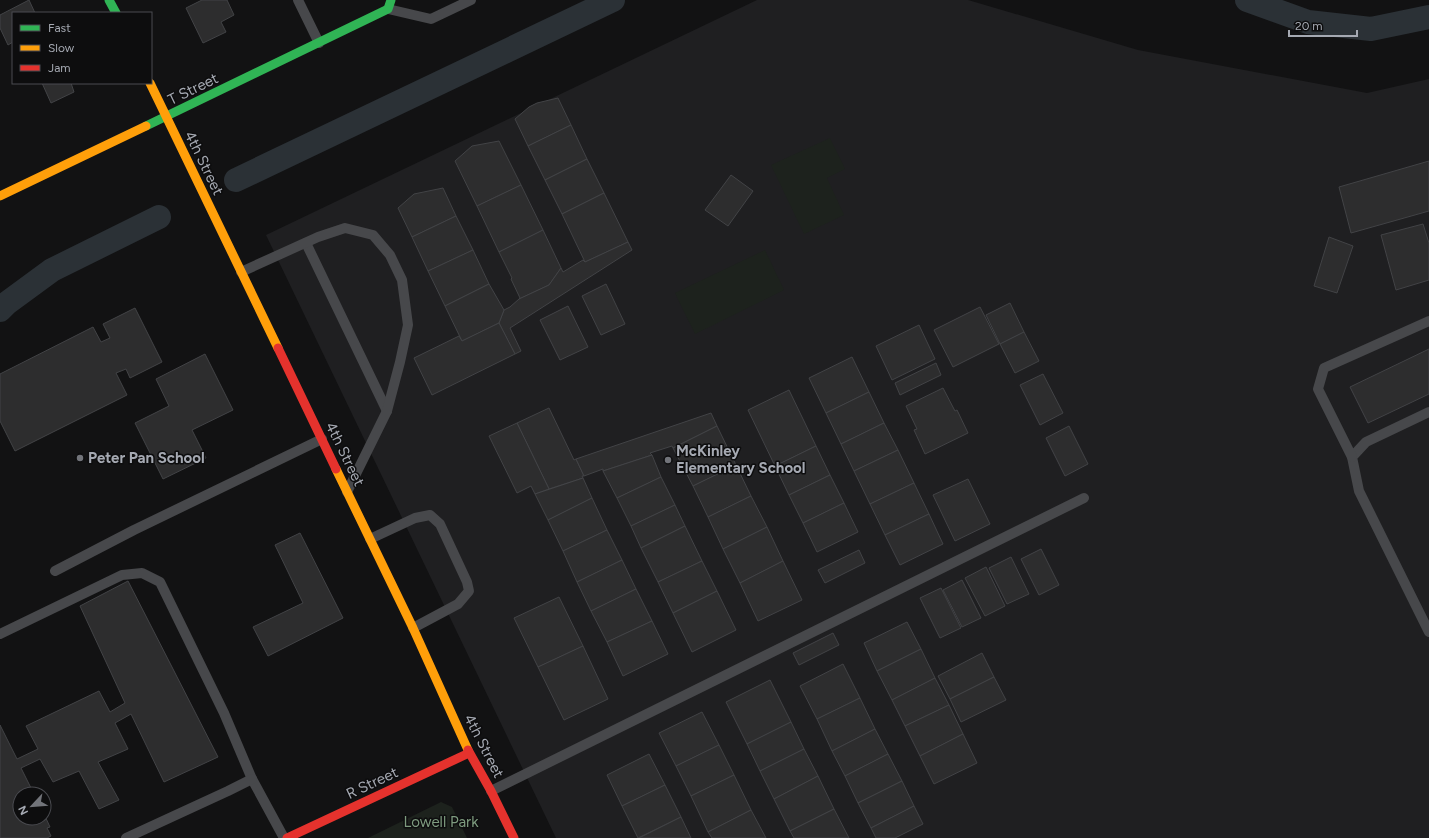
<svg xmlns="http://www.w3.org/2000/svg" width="1429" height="838" font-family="Figtree,sans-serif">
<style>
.built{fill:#1f1f21}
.green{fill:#1d221d}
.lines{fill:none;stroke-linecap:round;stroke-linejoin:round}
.canal{stroke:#2b3136;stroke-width:24}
.building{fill:#2d2d2e;stroke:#424346}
.lane{stroke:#47484b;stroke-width:10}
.fast{stroke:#30b455;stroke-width:9}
.slow{stroke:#ff9f0a;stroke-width:9}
.jam{stroke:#e5322d;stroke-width:9}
.poi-dot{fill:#72747a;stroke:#0d0d0e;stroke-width:1.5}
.labels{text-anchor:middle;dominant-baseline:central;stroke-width:3;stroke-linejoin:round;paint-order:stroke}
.street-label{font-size:15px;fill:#a5a9b2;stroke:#0d0d0e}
.poi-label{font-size:15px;font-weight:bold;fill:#a5a9b2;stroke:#0d0d0e;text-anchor:start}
.park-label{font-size:15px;fill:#7e9b7f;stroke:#0d0d0e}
</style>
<rect width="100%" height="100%" fill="#121213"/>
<polygon class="built" points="757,0 968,0 1138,50 1367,93 1429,79 1429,838 556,838 266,235"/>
<g class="green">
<polygon points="830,138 845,169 827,178 844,215 804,234 771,165"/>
<polygon points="765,250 784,290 695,334 675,293"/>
<polygon points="441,802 452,807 467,838 368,838"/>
</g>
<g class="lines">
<g class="canal">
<polyline points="1247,0 1308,22 1371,29 1429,17"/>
<polyline points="236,180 613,0"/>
<polyline points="0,310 7,303 52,270 159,217"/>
</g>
</g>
<g class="building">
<polygon points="29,0 35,13 13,13 13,42 8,45 0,28 0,15"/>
<polygon points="202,0 227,0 234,15 221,22 226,32 203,43 186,8"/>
<polygon points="42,83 71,83 74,92 51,103"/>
<polygon points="558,98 571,125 528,146 515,119 529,107 537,103"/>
<polygon points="571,125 587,159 545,180 528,146"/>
<polygon points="499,141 521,185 477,206 455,161 472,146"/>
<polygon points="587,159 604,193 562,214 545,180"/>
<polygon points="1429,161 1429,211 1351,233 1339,187"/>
<polygon points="731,175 753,191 728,226 705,210"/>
<polygon points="521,185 543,230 499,252 477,206"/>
<polygon points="443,188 456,216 412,237 398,208 414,194"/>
<polygon points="604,193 628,242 585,262 562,214"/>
<polygon points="456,216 473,250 428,271 412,237"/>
<polygon points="1423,224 1429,243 1429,280 1396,290 1381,235"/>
<polygon points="543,230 561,268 549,285 519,299 520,298 511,279 512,278 499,252"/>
<polygon points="1329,237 1353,246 1337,293 1314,286"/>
<polygon points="628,242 632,250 510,328 521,351 515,354 499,323 504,310 510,307 519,299 549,285 561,268 563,272 583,260 585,262"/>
<polygon points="473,250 489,284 445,306 428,271"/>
<polygon points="489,284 504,310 499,323 462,341 445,306"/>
<polygon points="606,284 625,324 601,335 582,296"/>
<polygon points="1010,303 1024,332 1000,344 986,315"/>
<polygon points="568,306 588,347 560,360 540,320"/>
<polygon points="980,307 999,344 953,367 934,330"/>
<polygon points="135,308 162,362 130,378 126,369 116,373 127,395 15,451 0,421 0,374 93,327 101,342 110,338 103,324"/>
<polygon points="499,323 515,354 432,395 414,358 459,336 462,341"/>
<polygon points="919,325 935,359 892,380 876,346"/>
<polygon points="1024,332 1039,361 1015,373 1000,344"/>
<polygon points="1429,349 1429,394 1368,423 1350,387"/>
<polygon points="205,354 233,410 192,430 206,458 163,479 135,423 169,406 156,379"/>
<polygon points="852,357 869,392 826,413 809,378"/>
<polygon points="936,363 941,375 900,395 895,383"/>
<polygon points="1043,374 1063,413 1040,425 1020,385"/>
<polygon points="943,388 955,411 957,410 968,433 925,454 914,430 917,429 906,406"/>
<polygon points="789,390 816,446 775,466 748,410"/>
<polygon points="869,392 884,423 841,444 826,413"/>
<polygon points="549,408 574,460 576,459 584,476 582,476 583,478 549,489 517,423"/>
<polygon points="711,413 717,426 673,448 672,446 650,453 652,455 603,471 603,469 584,476 576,459"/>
<polygon points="517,423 549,489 535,494 531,486 517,493 489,436"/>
<polygon points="884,423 898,450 854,471 841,444"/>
<polygon points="717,426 736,465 693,486 673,448"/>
<polygon points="1069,426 1088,464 1065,476 1046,438"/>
<polygon points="816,446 830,475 789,495 775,466"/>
<polygon points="898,450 914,483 870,504 854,471"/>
<polygon points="652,455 661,477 617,498 603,471"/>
<polygon points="736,465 751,496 708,517 693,486"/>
<polygon points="830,475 844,503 803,523 789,495"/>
<polygon points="661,477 675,505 631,526 617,498"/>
<polygon points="583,478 592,498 548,520 535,494"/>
<polygon points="968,479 990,524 955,541 933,495"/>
<polygon points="914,483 929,514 885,535 870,504"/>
<polygon points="751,496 767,527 723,549 708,517"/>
<polygon points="592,498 607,530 563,551 548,520"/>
<polygon points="844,503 858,532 817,552 803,523"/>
<polygon points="675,505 685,526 641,548 631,526"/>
<polygon points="929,514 943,544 900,565 885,535"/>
<polygon points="685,526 702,561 658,582 641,548"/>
<polygon points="767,527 783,561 740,583 723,549"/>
<polygon points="607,530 622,560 577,582 563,551"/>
<polygon points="300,533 343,618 268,656 253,627 303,603 275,545"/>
<polygon points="1041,549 1059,585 1039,595 1021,559"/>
<polygon points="859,550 865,563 825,583 818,570"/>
<polygon points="1011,557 1029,594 1007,604 989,568"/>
<polygon points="622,560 636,589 591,611 577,582"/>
<polygon points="702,561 717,591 673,613 658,582"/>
<polygon points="783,561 802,600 758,621 740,583"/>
<polygon points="986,567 1005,606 985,616 965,578"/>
<polygon points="962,580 981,618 962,627 943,590"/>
<polygon points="128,581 218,757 164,782 131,714 115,723 128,749 98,762 119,800 99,809 79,771 53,782 40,759 21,768 34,794 20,794 20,818 44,818 44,814 50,827 47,828 51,836 47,838 0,838 0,725 17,759 38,749 26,726 99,691 110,712 125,703 80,606"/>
<polygon points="941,588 961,628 940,638 920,598"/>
<polygon points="636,589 652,621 607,642 591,611"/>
<polygon points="717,591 736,630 692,652 673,613"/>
<polygon points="559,597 583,646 538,667 514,618"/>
<polygon points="652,621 668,654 623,676 607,642"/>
<polygon points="907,622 921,649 877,671 864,643"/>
<polygon points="833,633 839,645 799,665 793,653"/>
<polygon points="583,646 608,699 564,720 538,667"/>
<polygon points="921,649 935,678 892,700 877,671"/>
<polygon points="982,653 994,677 950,699 938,676"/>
<polygon points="843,664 860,698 817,719 800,686"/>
<polygon points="994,677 1006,700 961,722 950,699"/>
<polygon points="935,678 949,705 905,726 892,700"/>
<polygon points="770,680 791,722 747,744 726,702"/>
<polygon points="860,698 875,729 832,751 817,719"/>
<polygon points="949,705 963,734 920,756 905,726"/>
<polygon points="702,712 719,745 676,766 659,733"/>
<polygon points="791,722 804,749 760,771 747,744"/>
<polygon points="875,729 888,754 845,776 832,751"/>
<polygon points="963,734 977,763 934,784 920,756"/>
<polygon points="719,745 734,775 691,796 676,766"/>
<polygon points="804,749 818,776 774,799 760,771"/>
<polygon points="649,754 665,785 622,806 607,775"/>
<polygon points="888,754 902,781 858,803 845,776"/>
<polygon points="734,775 751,810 708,832 691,796"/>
<polygon points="818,776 834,809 790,831 774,799"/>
<polygon points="902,781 914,806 871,828 858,803"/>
<polygon points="665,785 681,817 638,838 622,806"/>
<polygon points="914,806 923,824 895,838 876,838 871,828"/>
<polygon points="834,809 849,838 794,838 790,831"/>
<polygon points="751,810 766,838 712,838 708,832"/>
<polygon points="681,817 691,838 639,838"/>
</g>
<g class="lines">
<g class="lane">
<polyline points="298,0 319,43"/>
<polyline points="388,9 431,19 471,0"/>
<polyline points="306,243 387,411"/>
<polyline points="241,272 318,237 345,228 373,235 390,255 402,280 408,325 400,362 387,411 347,492"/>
<polyline points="1429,412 1366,442 1352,457 1359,491 1429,632"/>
<polyline points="1352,457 1318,389 1324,368 1429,321"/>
<polyline points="370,539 415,518 430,515 440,524 467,582 469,591 458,604 413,628"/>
<polyline points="55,571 134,530 322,439"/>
<polyline points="0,634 122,575 142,573 160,582 224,713 252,779 284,838"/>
<polyline points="491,791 1084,498"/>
<polyline points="126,838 228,791 252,779"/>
</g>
<g class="fast">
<polyline points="109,0 116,13"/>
<polyline points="146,126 388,9 391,0"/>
</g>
<g class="slow">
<polyline points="150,83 278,348"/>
<polyline points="0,196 146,126"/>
<polyline points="336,469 413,628 468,750"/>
</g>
<g class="jam">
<polyline points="278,348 336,469"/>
<polyline points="468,750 491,791 514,838"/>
<polyline points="287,838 469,753"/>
</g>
</g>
<g class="poi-dot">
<circle cx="80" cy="458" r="4"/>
<circle cx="668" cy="460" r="4"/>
</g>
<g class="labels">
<g class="street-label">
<text transform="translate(193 89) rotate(-26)">T Street</text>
<text transform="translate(204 163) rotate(64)">4th Street</text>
<text transform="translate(345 454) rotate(64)">4th Street</text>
<text transform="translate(484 746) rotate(63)">4th Street</text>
<text transform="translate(372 783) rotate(-25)">R Street</text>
</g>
<g class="poi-label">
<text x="676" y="451">McKinley<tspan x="676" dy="17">Elementary School</tspan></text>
<text x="88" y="458">Peter Pan School</text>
</g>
<g class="park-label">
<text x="441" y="822">Lowell Park</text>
</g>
</g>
<rect x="12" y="12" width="140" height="72" fill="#0d0d0e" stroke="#4a4b50"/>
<rect x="20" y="25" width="20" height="6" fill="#30b455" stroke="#4a4b50"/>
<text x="48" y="32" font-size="12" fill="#a5a9b2">Fast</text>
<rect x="20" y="45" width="20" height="6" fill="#ff9f0a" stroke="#4a4b50"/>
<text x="48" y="52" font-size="12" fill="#a5a9b2">Slow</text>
<rect x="20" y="65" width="20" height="6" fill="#e5322d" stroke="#4a4b50"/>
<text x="48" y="72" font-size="12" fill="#a5a9b2">Jam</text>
<g transform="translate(32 806) rotate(244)"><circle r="19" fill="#0d0d0e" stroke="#4a4b50"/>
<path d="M0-3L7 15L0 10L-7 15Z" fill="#72747a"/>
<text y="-6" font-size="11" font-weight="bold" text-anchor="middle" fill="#a5a9b2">N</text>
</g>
<path d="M1289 30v6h68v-6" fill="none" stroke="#a5a9b2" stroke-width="2"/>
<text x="1295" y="30" font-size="12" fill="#a5a9b2" stroke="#0d0d0e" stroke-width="3" paint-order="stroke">20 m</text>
</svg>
